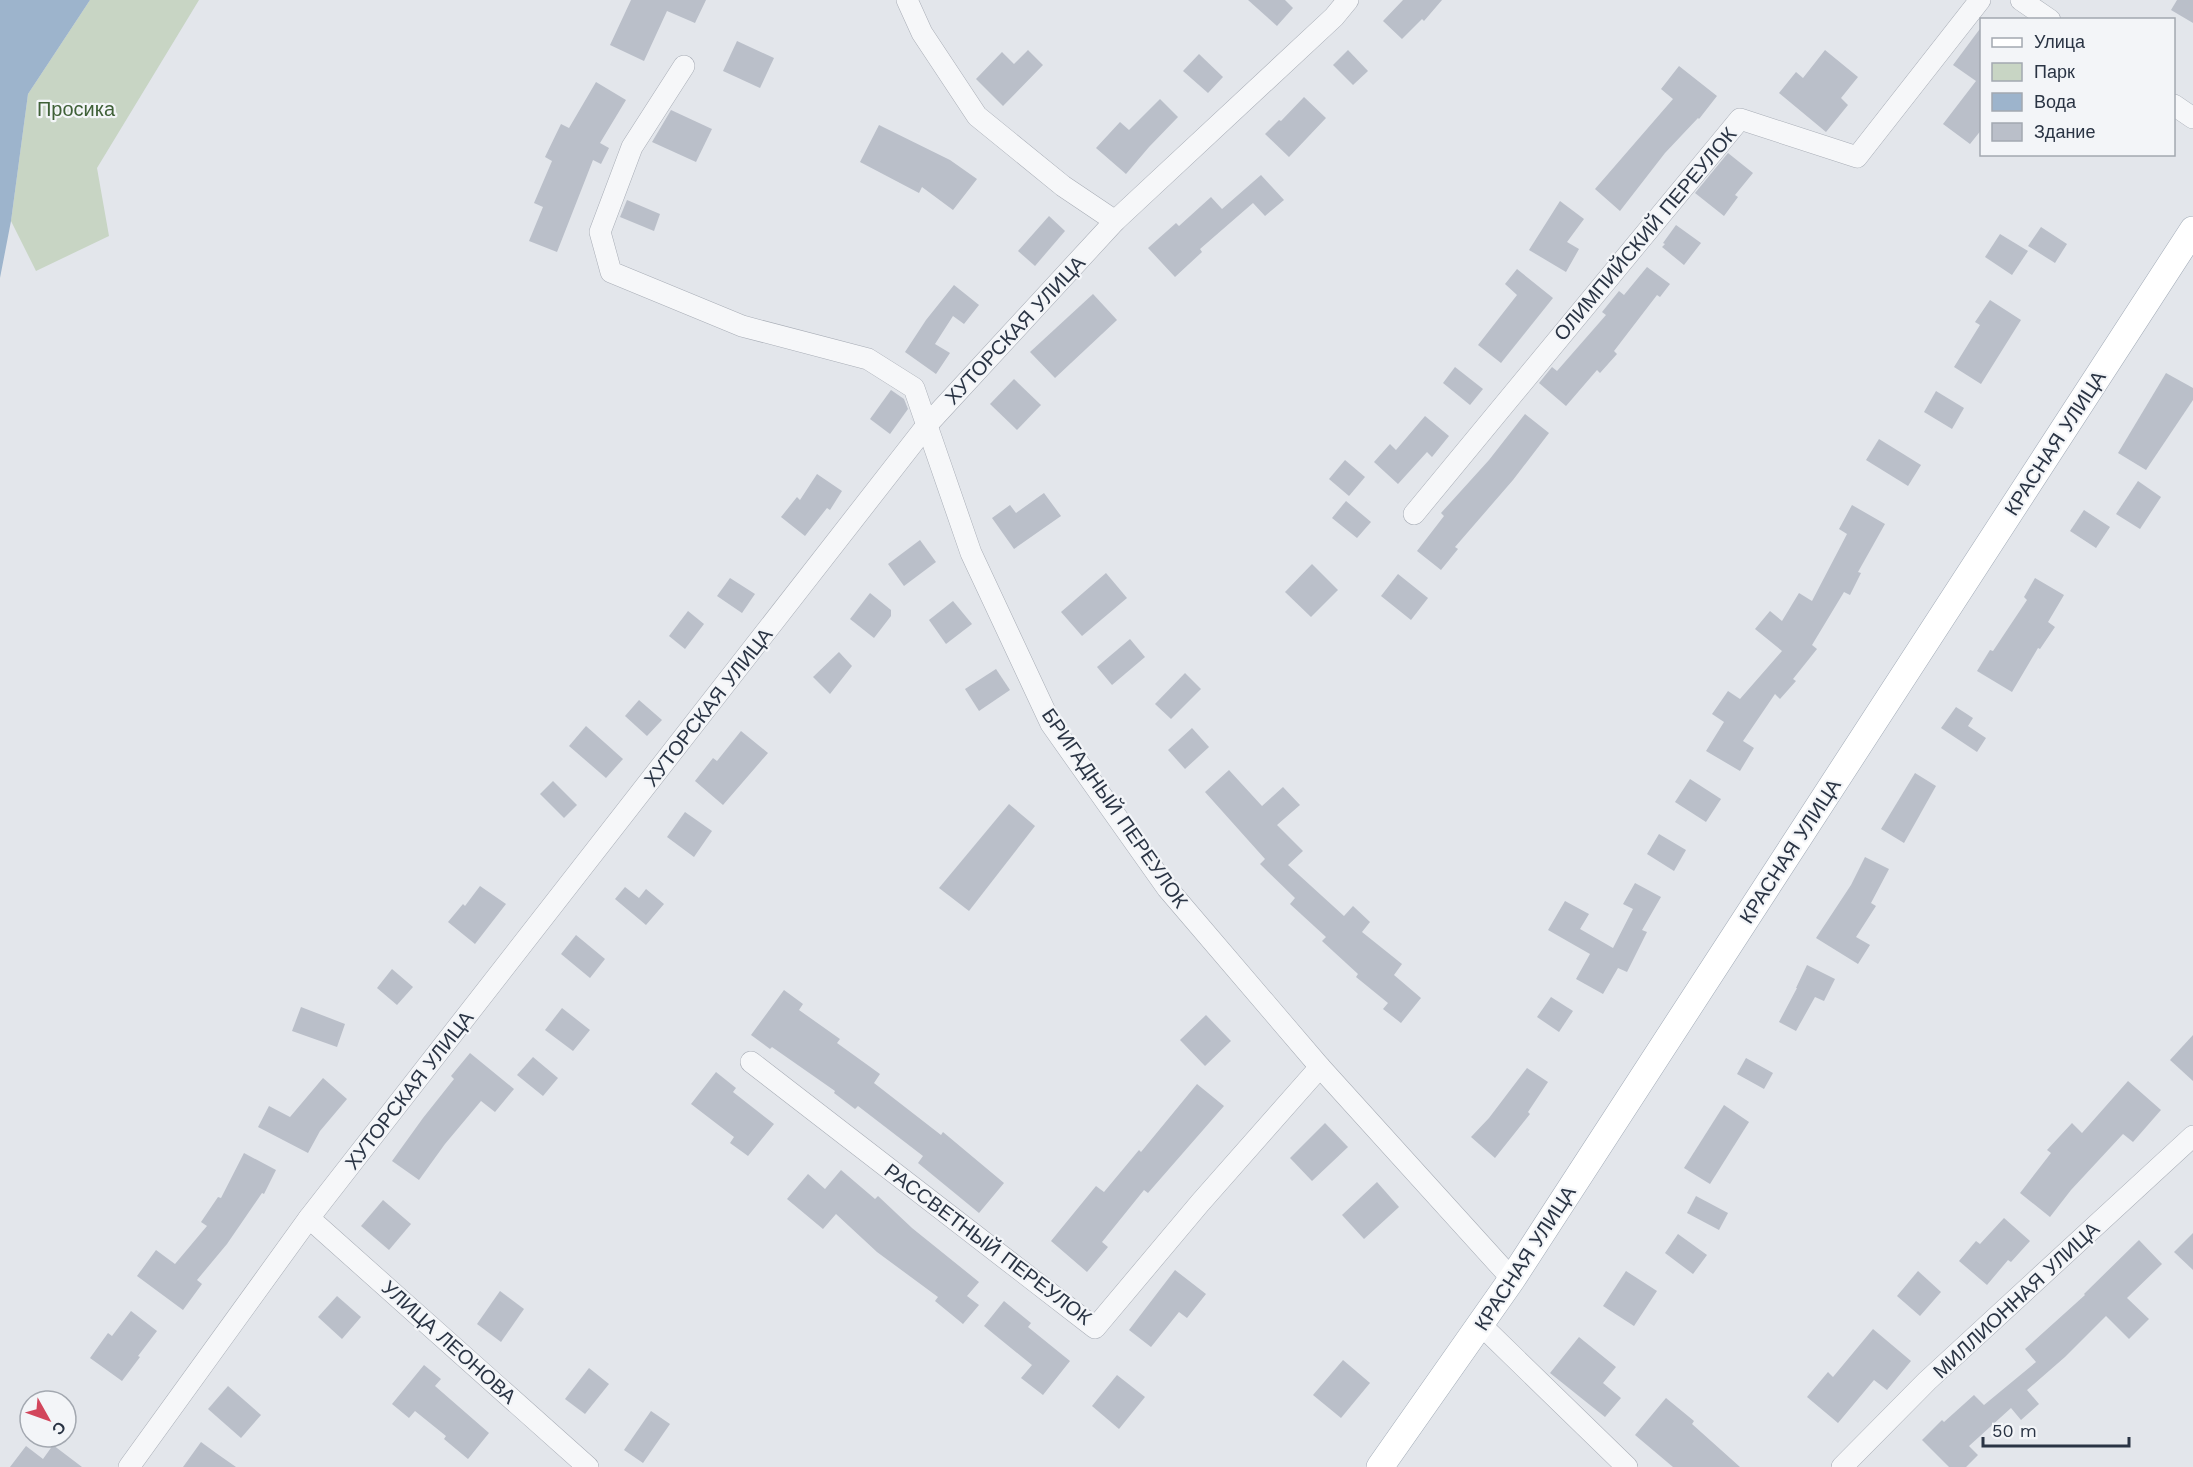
<svg xmlns="http://www.w3.org/2000/svg" width="2193" height="1467" font-family="'Work Sans',sans-serif">
<style>
.green{fill:#c8d5c4}
.water{fill:#9db4cc}
.building{fill:#babfc9}
.lines{fill:none;stroke-linecap:round;stroke-linejoin:round}
.minor-casing{stroke:#a8adb6;stroke-width:22}
.major-casing{stroke:#a2abb7;stroke-width:28}
.minor{stroke:#f6f7f9;stroke-width:21}
.major{stroke:#fff;stroke-width:27}
.labels{text-anchor:middle;dominant-baseline:central;stroke-width:4.5;stroke-linejoin:round;paint-order:stroke}
.park-label{font-size:20px;fill:#3f6037;stroke:#f3f5f8}
.street-label{font-size:20px;fill:#2a3444;stroke:#f3f5f8}
</style>
<rect width="100%" height="100%" fill="#e3e6eb"/>
<polygon class="green" points="90,0 199,0 97,168 109,236 36,271 11,221 28,94"/>
<polygon class="water" points="0,0 90,0 28,94 11,221 0,278"/>
<g class="building">
<polygon points="631,0 706,0 695,23 667,11 644,61 610,45"/>
<polygon points="1248,0 1285,0 1293,8 1277,26"/>
<polygon points="1403,0 1442,0 1424,21 1422,19 1402,39 1383,21"/>
<polygon points="2177,0 2193,0 2193,23 2171,10"/>
<polygon points="1982,26 1982,129 1970,144 1943,124 1976,81 1953,65"/>
<polygon points="737,41 774,58 760,88 723,71"/>
<polygon points="1028,50 1043,65 1003,106 976,79 1002,52 1014,64"/>
<polygon points="1348,50 1368,71 1353,85 1333,65"/>
<polygon points="1825,50 1858,77 1841,98 1848,105 1826,132 1779,93 1796,72 1803,78"/>
<polygon points="1199,54 1223,77 1208,93 1183,71"/>
<polygon points="1679,66 1717,96 1699,119 1698,118 1665,153 1620,211 1595,189 1673,99 1661,89"/>
<polygon points="596,82 626,100 600,143 609,148 601,164 593,160 557,252 529,241 543,207 534,203 552,161 545,157 561,124 569,128"/>
<polygon points="1304,97 1326,118 1289,157 1265,134 1279,120 1281,121"/>
<polygon points="1160,99 1178,117 1149,147 1126,174 1096,148 1120,122 1129,130"/>
<polygon points="671,110 712,129 696,162 652,142"/>
<polygon points="879,125 950,160 977,179 953,210 922,187 919,193 860,162"/>
<polygon points="1728,153 1753,173 1735,195 1738,197 1724,216 1695,193"/>
<polygon points="1261,175 1284,200 1265,216 1253,203 1200,249 1202,252 1175,277 1148,248 1176,223 1179,226 1211,197 1222,209"/>
<polygon points="627,200 660,214 654,231 620,217"/>
<polygon points="1560,201 1584,219 1567,242 1579,249 1566,272 1529,250"/>
<polygon points="1049,216 1065,231 1035,266 1018,251"/>
<polygon points="1676,225 1701,243 1684,265 1662,247 1665,244 1663,243"/>
<polygon points="2041,227 2067,244 2055,263 2028,246"/>
<polygon points="2000,234 2028,251 2012,275 1985,257"/>
<polygon points="1647,267 1670,284 1660,297 1657,295 1614,351 1617,354 1600,373 1597,370 1566,406 1539,383 1552,367 1557,371 1606,315 1602,312 1619,291 1624,295"/>
<polygon points="1517,269 1553,298 1501,363 1478,345 1517,295 1505,284"/>
<polygon points="954,285 979,305 964,324 953,316 935,344 950,353 936,374 905,352 926,320"/>
<polygon points="1093,294 1117,320 1055,378 1030,352"/>
<polygon points="1990,300 2021,320 1981,384 1954,367 1980,325 1975,322"/>
<polygon points="1455,367 1483,389 1470,405 1443,383"/>
<polygon points="2166,373 2193,388 2193,400 2146,470 2118,453"/>
<polygon points="1014,379 1041,405 1017,430 990,404"/>
<polygon points="891,390 904,399 908,409 890,434 870,419"/>
<polygon points="1936,391 1964,408 1952,429 1924,412"/>
<polygon points="1525,414 1549,433 1513,480 1455,547 1458,549 1441,570 1417,551 1444,516 1441,513 1489,460"/>
<polygon points="1425,416 1449,436 1432,457 1427,452 1398,484 1374,462 1390,444 1396,450"/>
<polygon points="1879,439 1921,465 1908,486 1866,460"/>
<polygon points="1345,460 1365,477 1349,496 1329,479"/>
<polygon points="817,474 842,491 830,510 827,508 805,536 781,517 797,497 800,500"/>
<polygon points="2138,481 2161,497 2140,529 2116,514"/>
<polygon points="1044,493 1061,516 1014,549 992,518 1010,505 1016,513"/>
<polygon points="1346,501 1371,522 1357,538 1332,518"/>
<polygon points="1852,505 1885,524 1858,572 1861,573 1850,595 1844,592 1812,645 1817,649 1793,679 1796,681 1780,699 1775,694 1743,741 1754,748 1740,771 1706,751 1724,722 1712,714 1728,691 1740,699 1782,651 1755,629 1770,611 1782,621 1799,593 1812,601 1847,534 1839,529"/>
<polygon points="2084,510 2110,527 2096,548 2070,531"/>
<polygon points="920,540 936,562 904,586 888,564"/>
<polygon points="1312,564 1338,590 1311,617 1285,592"/>
<polygon points="1106,573 1127,598 1082,636 1061,612"/>
<polygon points="1398,574 1428,598 1411,620 1381,596"/>
<polygon points="730,578 755,594 742,613 717,596"/>
<polygon points="2035,578 2064,595 2048,622 2055,627 2040,649 2038,648 2012,692 1977,671 1990,650 1993,651 2027,600 2024,597"/>
<polygon points="870,593 891,610 891,616 874,638 850,619"/>
<polygon points="953,601 972,624 946,644 929,620"/>
<polygon points="688,611 704,624 685,649 669,636"/>
<polygon points="1130,639 1145,657 1112,685 1097,667"/>
<polygon points="839,652 852,666 830,694 813,677"/>
<polygon points="996,669 1010,690 979,711 965,689"/>
<polygon points="1185,673 1201,689 1171,719 1155,704"/>
<polygon points="639,700 662,720 647,736 625,716"/>
<polygon points="1956,707 1973,718 1968,726 1986,738 1977,752 1941,728"/>
<polygon points="586,726 623,759 606,778 569,746"/>
<polygon points="1192,728 1209,747 1185,769 1168,750"/>
<polygon points="741,731 768,753 723,805 695,781 713,758 717,761"/>
<polygon points="1229,770 1262,806 1283,787 1300,805 1277,825 1303,851 1288,865 1344,916 1353,906 1370,922 1362,932 1402,964 1394,975 1421,998 1401,1023 1383,1009 1388,1003 1356,977 1358,974 1322,941 1326,937 1290,904 1295,898 1260,864 1265,859 1205,792"/>
<polygon points="1915,773 1936,786 1904,843 1881,829"/>
<polygon points="1690,779 1721,799 1706,822 1675,802"/>
<polygon points="553,781 577,805 564,818 540,794"/>
<polygon points="1009,804 1035,826 969,911 939,888"/>
<polygon points="685,812 712,831 694,857 667,837"/>
<polygon points="1659,834 1686,850 1674,871 1647,854"/>
<polygon points="1865,857 1889,869 1871,903 1876,906 1856,937 1870,945 1858,964 1816,938 1851,885"/>
<polygon points="1635,883 1661,897 1642,930 1647,932 1627,972 1618,968 1603,994 1576,979 1590,954 1548,930 1565,901 1589,914 1580,929 1613,948 1633,909 1623,904"/>
<polygon points="480,886 506,904 475,944 448,922 463,904 465,906"/>
<polygon points="625,887 639,898 646,889 664,904 646,925 615,899"/>
<polygon points="576,935 605,959 590,978 561,954"/>
<polygon points="1807,965 1835,979 1824,1001 1815,997 1796,1031 1779,1022 1797,988 1796,988"/>
<polygon points="392,969 413,987 397,1005 377,988"/>
<polygon points="784,990 803,1004 799,1010 840,1039 837,1043 880,1074 874,1083 941,1135 943,1132 1004,1183 979,1213 918,1163 923,1156 858,1106 855,1109 834,1093 835,1091 772,1047 770,1049 751,1035"/>
<polygon points="1551,997 1573,1011 1559,1032 1537,1017"/>
<polygon points="301,1007 345,1024 337,1047 292,1031"/>
<polygon points="562,1008 590,1030 573,1051 545,1030"/>
<polygon points="1206,1015 1231,1041 1205,1066 1180,1040"/>
<polygon points="2193,1035 2193,1081 2170,1060"/>
<polygon points="470,1053 514,1089 495,1112 481,1101 445,1144 419,1180 392,1161 423,1118 454,1079 451,1076"/>
<polygon points="533,1057 558,1078 543,1096 517,1075"/>
<polygon points="1746,1058 1773,1073 1764,1089 1737,1074"/>
<polygon points="1527,1068 1548,1082 1528,1112 1530,1114 1495,1158 1471,1137 1489,1118"/>
<polygon points="716,1072 736,1088 733,1092 774,1124 748,1156 730,1143 734,1137 691,1104"/>
<polygon points="323,1078 347,1099 320,1131 308,1153 258,1127 269,1106 290,1117"/>
<polygon points="2128,1081 2161,1110 2133,1142 2123,1134 2071,1190 2050,1217 2020,1193 2051,1153 2047,1150 2072,1123 2082,1133"/>
<polygon points="1197,1084 1224,1106 1148,1193 1144,1190 1102,1242 1108,1247 1087,1272 1051,1241 1096,1186 1104,1192 1139,1150 1141,1152"/>
<polygon points="1724,1105 1749,1122 1710,1184 1684,1168"/>
<polygon points="1325,1123 1348,1147 1312,1181 1290,1158"/>
<polygon points="244,1153 276,1170 264,1194 262,1193 227,1244 197,1280 202,1284 183,1310 137,1276 156,1250 175,1264 207,1226 201,1222 218,1197 221,1198"/>
<polygon points="841,1170 875,1199 878,1196 912,1228 979,1282 967,1296 979,1305 963,1324 935,1301 938,1297 877,1252 836,1214 823,1229 787,1199 808,1174 825,1189"/>
<polygon points="1377,1182 1399,1207 1364,1239 1342,1215"/>
<polygon points="1696,1196 1728,1213 1719,1230 1687,1213"/>
<polygon points="383,1200 411,1224 389,1250 361,1226"/>
<polygon points="2004,1218 2030,1241 2011,1262 2008,1260 1987,1285 1959,1261 1976,1241 1980,1244"/>
<polygon points="2193,1233 2193,1270 2174,1252"/>
<polygon points="1678,1234 1707,1255 1693,1274 1665,1253"/>
<polygon points="2139,1240 2162,1264 2127,1298 2149,1319 2129,1339 2106,1316 2065,1357 2027,1390 2039,1404 2021,1420 2011,1408 1969,1446 1978,1455 1966,1467 1949,1467 1922,1440 1942,1420 1944,1422 1974,1395 1984,1405 2036,1362 2025,1349 2085,1295 2084,1294"/>
<polygon points="1175,1270 1206,1294 1187,1318 1179,1312 1151,1347 1129,1330"/>
<polygon points="1626,1271 1657,1291 1634,1326 1603,1306"/>
<polygon points="1918,1271 1941,1292 1920,1316 1897,1296"/>
<polygon points="500,1291 524,1309 501,1342 477,1324"/>
<polygon points="337,1296 361,1317 342,1339 318,1317"/>
<polygon points="1004,1301 1031,1323 1028,1327 1070,1361 1043,1395 1021,1378 1032,1365 984,1326"/>
<polygon points="131,1311 157,1331 138,1356 140,1357 122,1381 90,1358 108,1333 112,1336"/>
<polygon points="1873,1329 1911,1361 1887,1390 1874,1380 1838,1423 1807,1397 1828,1372 1833,1377"/>
<polygon points="1579,1337 1616,1367 1603,1383 1621,1398 1605,1417 1550,1373"/>
<polygon points="1343,1360 1370,1383 1341,1418 1313,1395"/>
<polygon points="424,1365 441,1379 435,1386 489,1433 468,1459 444,1439 446,1436 415,1411 409,1418 392,1404"/>
<polygon points="589,1368 609,1384 585,1414 565,1399"/>
<polygon points="1117,1375 1145,1397 1119,1429 1092,1406"/>
<polygon points="228,1386 261,1415 241,1438 208,1409"/>
<polygon points="1666,1398 1694,1421 1692,1424 1740,1467 1673,1467 1635,1435"/>
<polygon points="651,1411 670,1424 643,1463 624,1450"/>
<polygon points="201,1442 216,1453 236,1467 183,1467"/>
<polygon points="53,1445 82,1467 10,1467 26,1446 43,1459"/>
</g>
<g class="lines">
<g class="minor-casing">
<g id="minor">
<polyline points="907,0 922,33 977,116 1063,186 1115,221"/>
<polyline points="2021,0 2050,20"/>
<polyline points="684,66 632,147 600,232 611,272 742,326 868,359 914,388 971,553 1051,724 1167,888 1320,1067 1512,1279"/>
<polyline points="2174,105 2193,118"/>
<polyline points="1414,514 1740,119 1857,157 1980,0"/>
<polyline points="751,1062 1095,1328 1200,1203 1320,1067"/>
<polyline points="309,1218 588,1467"/>
<polyline points="1481,1325 1627,1467"/>
<polyline points="129,1467 309,1218 927,425 1115,221 1334,17 1348,0"/>
<polyline points="1842,1467 1927,1381 2193,1136"/>
</g>
</g>
<g class="major-casing">
<polyline id="major" points="1380,1467 1512,1279 2193,230"/>
</g>
<use href="#minor" class="minor"/>
<use href="#major" class="major"/>
</g>
<g class="labels">
<g class="park-label">
<text x="76" y="109">Просика</text>
</g>
<g class="street-label">
<text transform="translate(1645 234) rotate(-50)">ОЛИМПИЙСКИЙ ПЕРЕУЛОК</text>
<text transform="translate(1015 330) rotate(-47)">ХУТОРСКАЯ УЛИЦА</text>
<text transform="translate(2055 443) rotate(-57)">КРАСНАЯ УЛИЦА</text>
<text transform="translate(708 707) rotate(-52)">ХУТОРСКАЯ УЛИЦА</text>
<text transform="translate(1115 808) rotate(55)">БРИГАДНЫЙ ПЕРЕУЛОК</text>
<text transform="translate(1790 851) rotate(-57)">КРАСНАЯ УЛИЦА</text>
<text transform="translate(409 1090) rotate(-52)">ХУТОРСКАЯ УЛИЦА</text>
<text transform="translate(988 1244) rotate(37)">РАССВЕТНЫЙ ПЕРЕУЛОК</text>
<text transform="translate(1525 1258) rotate(-57)">КРАСНАЯ УЛИЦА</text>
<text transform="translate(2016 1300) rotate(-43)">МИЛЛИОННАЯ УЛИЦА</text>
<text transform="translate(449 1342) rotate(42)">УЛИЦА ЛЕОНОВА</text>
</g>
</g>
<rect x="1980" y="18" width="195" height="138" fill="#f3f5f8" stroke="#a3a8b0" stroke-width="1.5"/>
<rect x="1992" y="38" width="30" height="9" fill="#ffffff" stroke="#a3a8b0" stroke-width="1.5"/>
<text x="2034" y="48" font-size="18" fill="#2a3444">Улица</text>
<rect x="1992" y="63" width="30" height="18" fill="#c8d5c4" stroke="#a3a8b0" stroke-width="1.5"/>
<text x="2034" y="78" font-size="18" fill="#2a3444">Парк</text>
<rect x="1992" y="93" width="30" height="18" fill="#9db4cc" stroke="#a3a8b0" stroke-width="1.5"/>
<text x="2034" y="108" font-size="18" fill="#2a3444">Вода</text>
<rect x="1992" y="123" width="30" height="18" fill="#babfc9" stroke="#a3a8b0" stroke-width="1.5"/>
<text x="2034" y="138" font-size="18" fill="#2a3444">Здание</text>
<g transform="translate(48 1419) rotate(130)"><circle r="28" fill="#f3f5f8" stroke="#a3a8b0" stroke-width="1.5"/>
<path d="M0-4.5L10 22L0 15L-10 22Z" fill="#d2465c"/>
<text y="-9" font-size="16" font-weight="bold" text-anchor="middle" fill="#2a3444">С</text>
</g>
<path d="M1983 1437v9h146v-9" fill="none" stroke="#2a3444" stroke-width="3"/>
<text x="1992" y="1437" font-size="18" fill="#2a3444" stroke="#f3f5f8" stroke-width="4.5" paint-order="stroke">50 m</text>
</svg>
